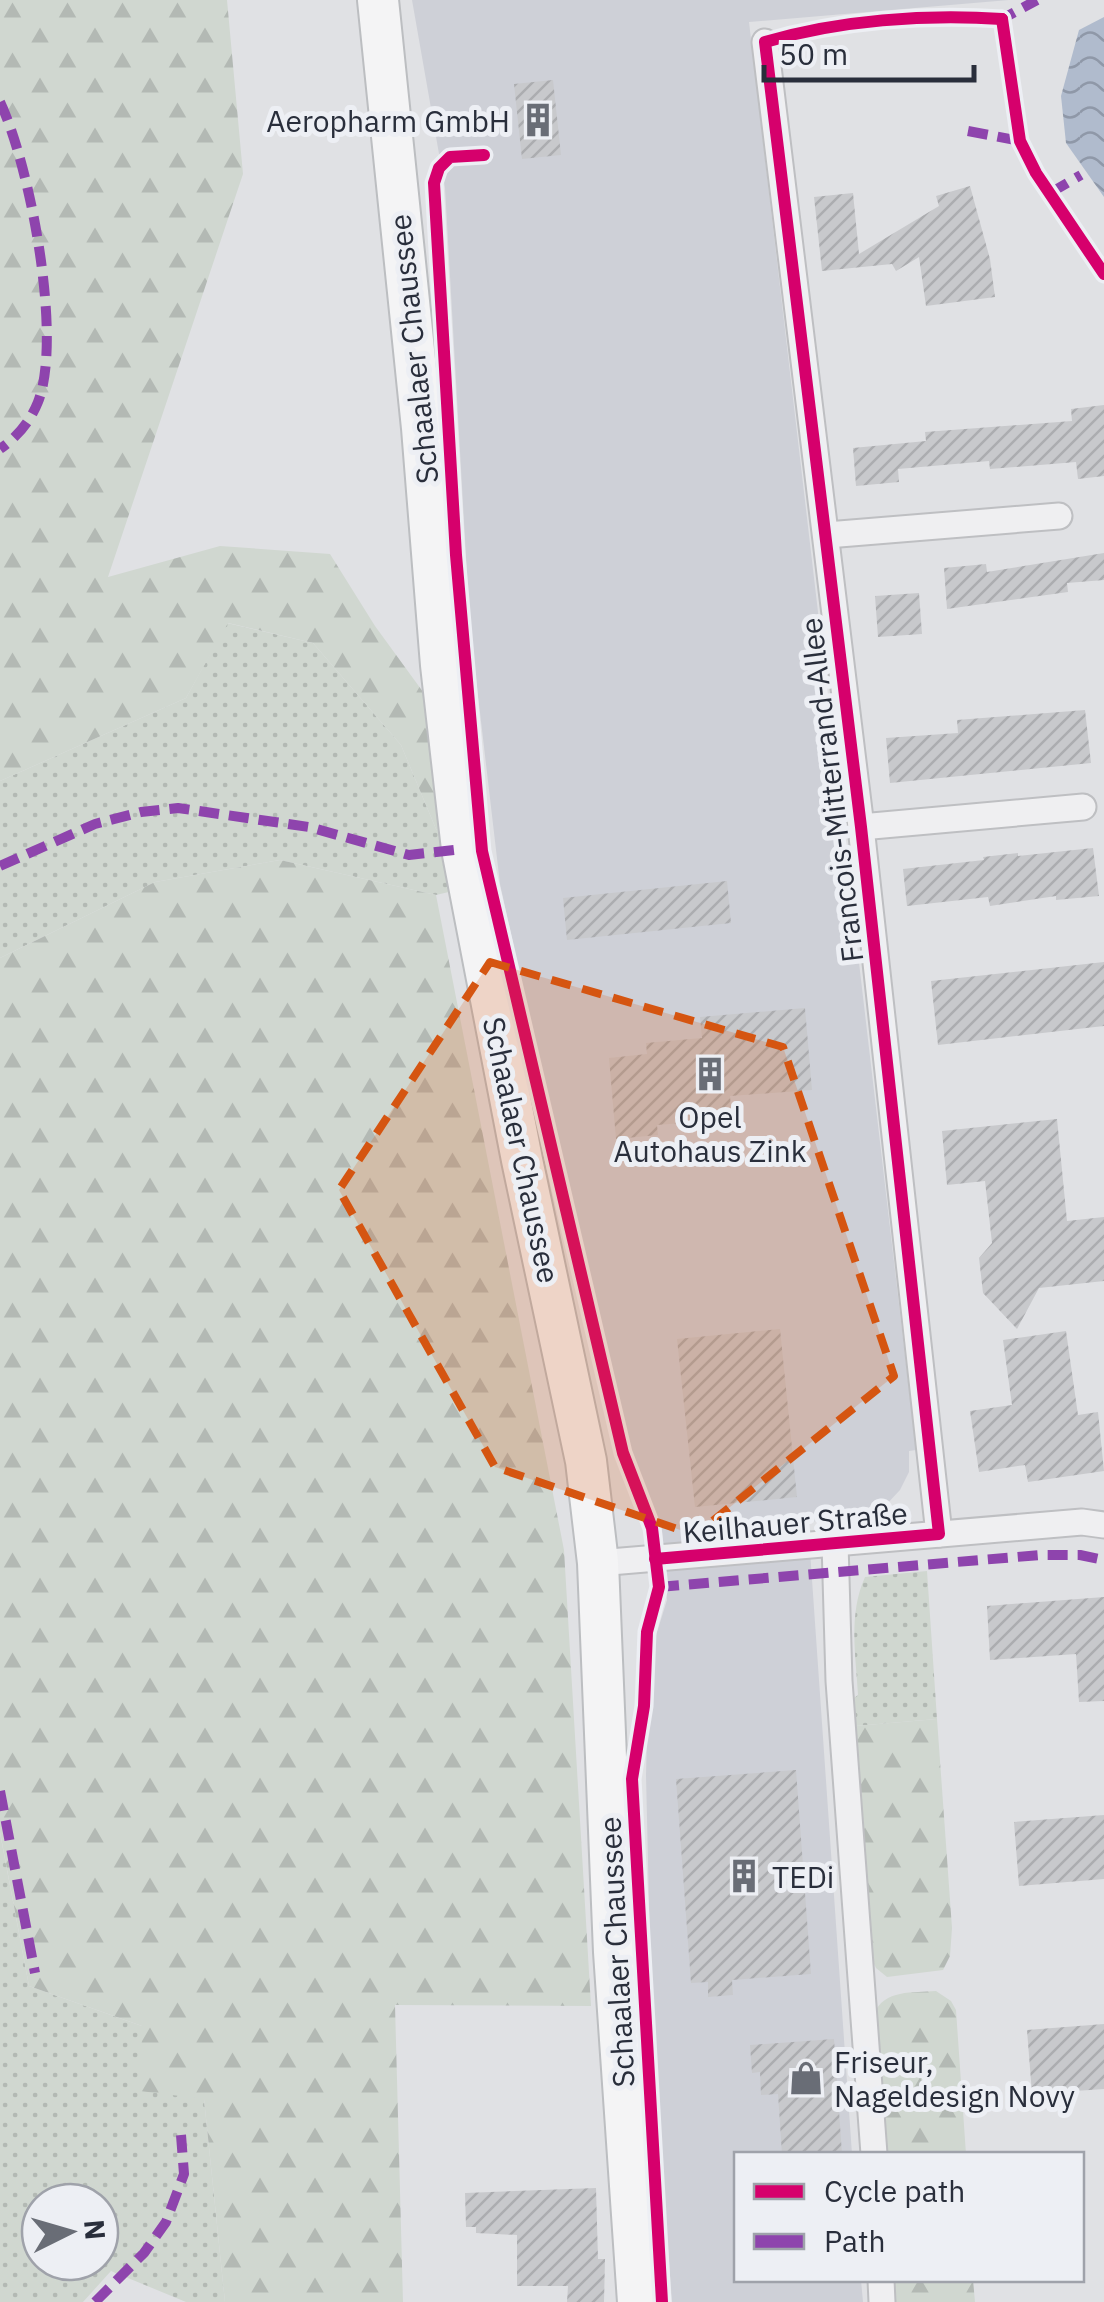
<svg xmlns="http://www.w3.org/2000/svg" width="1104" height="2302" font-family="'IBM Plex Sans',sans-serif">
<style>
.built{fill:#ced0d7}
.green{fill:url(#green-dots);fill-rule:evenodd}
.forest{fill:url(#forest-firs)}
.water{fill:url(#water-waves)}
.building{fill:url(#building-hatch)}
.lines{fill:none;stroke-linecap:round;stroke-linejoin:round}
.street-casing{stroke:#bebfc2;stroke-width:29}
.primary-casing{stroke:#bcbec1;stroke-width:44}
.street{stroke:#efeff1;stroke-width:25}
.primary{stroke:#f4f4f5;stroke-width:40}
.quiet{stroke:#8e44ad;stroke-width:10;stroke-dasharray:20 10;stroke-linecap:butt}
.cycleway-casing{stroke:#edeff4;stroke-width:19}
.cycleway{stroke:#d6006c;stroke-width:12}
.marked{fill:#d55511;fill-opacity:0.2;stroke:#d55511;stroke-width:8;stroke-dasharray:20 12;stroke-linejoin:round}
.labels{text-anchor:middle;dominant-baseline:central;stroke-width:10;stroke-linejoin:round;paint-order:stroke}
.poi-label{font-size:30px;fill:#292e3b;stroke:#edeff4;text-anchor:start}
.street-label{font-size:30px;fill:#292e3b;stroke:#edeff4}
</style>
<defs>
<pattern id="green-dots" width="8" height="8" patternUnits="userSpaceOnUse" patternTransform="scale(2.5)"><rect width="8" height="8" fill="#d0d7d0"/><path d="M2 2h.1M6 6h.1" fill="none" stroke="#b3b9b4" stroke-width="1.8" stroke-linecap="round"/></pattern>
<pattern id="forest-firs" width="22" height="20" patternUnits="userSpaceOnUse" patternTransform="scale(2.5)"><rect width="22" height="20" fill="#d0d7d0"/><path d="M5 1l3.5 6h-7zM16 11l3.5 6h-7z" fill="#b3b9b4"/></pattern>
<pattern id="water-waves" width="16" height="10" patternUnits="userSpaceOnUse" patternTransform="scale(2.5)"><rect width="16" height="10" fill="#b0bbcd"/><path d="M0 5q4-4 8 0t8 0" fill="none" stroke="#8f98a8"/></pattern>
<pattern id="building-hatch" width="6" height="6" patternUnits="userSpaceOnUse" patternTransform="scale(2.5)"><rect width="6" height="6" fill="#c8c9cc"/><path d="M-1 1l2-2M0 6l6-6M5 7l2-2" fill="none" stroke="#acadb0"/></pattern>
</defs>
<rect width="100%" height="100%" fill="#e0e1e4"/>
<polygon class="built" points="412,0 1009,0 749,22 916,1450 909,1451 909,1472 900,1490 885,1506 862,1516 808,1522 852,2154 736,2154 736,2280 861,2280 863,2302 672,2302 652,2033 646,1775 649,1658 667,1600 662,1530 631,1464 620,1429 500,884 470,627 445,188"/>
<g class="green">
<polygon points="227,623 313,643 401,745 436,829 444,833 453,891 436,895 280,860 155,882 0,958 0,781 186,698"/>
<path d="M927,1571l10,148 -82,7 -2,-27 5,-4c-2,-40 -10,-80 7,-118z"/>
<path d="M0,1833l29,153 113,40 62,73 21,203h-39l-75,-31 -28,31h-83zM40,2202h60v60h-60z"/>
</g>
<g class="forest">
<polygon points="0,0 227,0 243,174 108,577 220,546 330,554 375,626 426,696 444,833 436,829 401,745 313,643 228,623 186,698 0,781"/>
<polygon points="280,860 436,895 564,1550 591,2006 395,2005 403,2302 225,2302 204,2099 140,2091 142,2026 29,1986 0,1832 0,958 155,882"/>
<polygon points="937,1719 952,1928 950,1956 943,1970 887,1977 876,1968 871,1958 855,1726"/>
<path d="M936,1991l15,10 5,9 10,144h-84l-8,-140c10,-25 39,-21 62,-23z"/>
<polygon points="891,2280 973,2280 975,2302 893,2302"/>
</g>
<polygon class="water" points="1104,17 1104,197 1066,143 1061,96 1079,30"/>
<g class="building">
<polygon points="553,80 561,155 522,159 514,84"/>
<polygon points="970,186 990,259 995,297 926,306 919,257 896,271 892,264 822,271 814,197 853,193 859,254 939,206 936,196"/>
<polygon points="1104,405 1104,476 1078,479 1076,462 990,469 989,461 898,469 899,482 856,486 853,448 926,441 925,432 1072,421 1071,409"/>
<polygon points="1104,553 1104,580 1067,583 1068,592 947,609 944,568 986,564 987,572"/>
<polygon points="919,593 922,634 878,637 875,596"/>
<polygon points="1085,710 1091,763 890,783 886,738 958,733 957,720"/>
<polygon points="1093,848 1099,896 1056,900 1056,896 990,906 988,897 907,906 903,869 984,860 983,857 1018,853 1018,856"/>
<polygon points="727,881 731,923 567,940 563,898"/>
<polygon points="1104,962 1104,1026 938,1045 931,981"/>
<polygon points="805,1008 812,1090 730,1096 732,1119 657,1125 658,1135 616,1139 609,1058 647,1054 646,1043 702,1038 700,1017"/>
<polygon points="1057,1119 1067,1221 1104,1217 1104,1281 1039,1288 1017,1329 983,1293 979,1258 992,1243 985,1181 947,1185 942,1131"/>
<polygon points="780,1329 797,1497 695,1507 677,1339"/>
<polygon points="1066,1331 1078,1415 1098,1412 1104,1471 1028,1482 1025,1465 979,1472 970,1411 1012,1405 1003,1340"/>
<polygon points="1104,1597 1104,1701 1079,1702 1076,1654 990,1660 987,1606"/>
<polygon points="796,1770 811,1974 732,1980 733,1995 708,1997 708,1982 691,1983 676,1779"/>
<polygon points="1104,1815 1104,1879 1019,1886 1014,1822"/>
<polygon points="1104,2024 1104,2089 1032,2094 1027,2030"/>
<polygon points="834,2039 842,2154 782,2154 778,2094 761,2095 760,2072 752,2073 750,2045"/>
<polygon points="596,2188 598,2259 605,2259 604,2302 567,2302 568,2286 517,2286 517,2235 476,2233 476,2227 466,2227 465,2193"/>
</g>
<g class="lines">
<g class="street-casing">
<g id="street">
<polyline points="765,42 861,827 939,1534"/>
<polyline points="827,535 1059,516"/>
<polyline points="861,827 1083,807"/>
<polyline points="835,1543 839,1681 874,2154"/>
<polyline points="598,1563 1082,1522 1104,1525"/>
<polyline points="881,2280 882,2302"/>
</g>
</g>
<g class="primary-casing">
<polyline id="primary" points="378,0 422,428 441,665 462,849 522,1160 586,1461 598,1563 614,1952 638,2302"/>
</g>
<use href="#street" class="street"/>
<use href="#primary" class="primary"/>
<g class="quiet">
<polyline points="1003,25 1002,19 1037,0"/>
<path d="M0,102c30,63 63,236 38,300 -8,20 -21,35 -38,47"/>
<polyline points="968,131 1020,141"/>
<polyline points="1050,193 1081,175"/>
<polyline points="0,866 95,824 141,812 178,808 309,827 409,855 462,849"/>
<polyline points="659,1587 1040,1555 1080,1555 1104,1560"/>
<polyline points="0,1791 35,1973"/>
<polyline points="95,2302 144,2253 166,2222 184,2174 181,2135"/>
</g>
<g class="cycleway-casing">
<g id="cycleway">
<polyline points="1002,19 1020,141 1036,173 1104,274"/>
<polyline points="484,155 450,157 439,168 434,183 456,555 482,851 623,1453 652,1528 659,1587 647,1632 644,1706 632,1779 662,2302"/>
<path d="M655,1559l284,-25 -78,-707 -96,-785c74,-22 160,-28 237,-23"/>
</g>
</g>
<use href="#cycleway" class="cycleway"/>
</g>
<path class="marked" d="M490,962l293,85 111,329 -199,159 -200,-68 -156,-277z"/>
<defs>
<g id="building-bare" transform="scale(2.7)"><path d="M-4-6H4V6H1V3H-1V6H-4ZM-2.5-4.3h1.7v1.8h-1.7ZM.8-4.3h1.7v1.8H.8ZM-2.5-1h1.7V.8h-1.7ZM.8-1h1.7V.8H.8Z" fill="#696d76" stroke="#edeff4" stroke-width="2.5" paint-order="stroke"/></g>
<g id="shop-bare" transform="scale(2.7)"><path d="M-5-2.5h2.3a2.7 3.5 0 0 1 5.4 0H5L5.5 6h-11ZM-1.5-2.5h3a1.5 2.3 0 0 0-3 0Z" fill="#696d76" stroke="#edeff4" stroke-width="2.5" paint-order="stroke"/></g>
</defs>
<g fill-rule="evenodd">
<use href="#building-bare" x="538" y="120"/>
<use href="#building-bare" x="710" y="1074"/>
<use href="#building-bare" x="744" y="1876"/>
<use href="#shop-bare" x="806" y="2078"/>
</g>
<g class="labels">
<g class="poi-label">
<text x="510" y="120" text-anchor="end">Aeropharm GmbH</text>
<text x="710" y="1116" text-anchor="middle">Opel<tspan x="710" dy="34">Autohaus Zink</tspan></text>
<text x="772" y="1876">TEDi</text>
<text x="834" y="2061">Friseur,<tspan x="834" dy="34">Nageldesign Novy</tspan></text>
</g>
<g class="street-label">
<text transform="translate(413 349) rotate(-96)">Schaalaer Chaussee</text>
<text transform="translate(831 790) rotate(-97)">Francois-Mitterrand-Allee</text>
<text transform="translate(522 1150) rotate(78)">Schaalaer Chaussee</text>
<text transform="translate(795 1522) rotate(-5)">Keilhauer Straße</text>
<text transform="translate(616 1952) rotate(-93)">Schaalaer Chaussee</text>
</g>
</g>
<rect x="734" y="2152" width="350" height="130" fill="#edeff4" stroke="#9fa2aa" stroke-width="2.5"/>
<rect x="754" y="2184" width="50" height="15" fill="#d6006c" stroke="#9fa2aa" stroke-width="2.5"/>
<text x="824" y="2202" font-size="30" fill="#292e3b">Cycle path</text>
<rect x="754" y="2234" width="50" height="15" fill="#8e44ad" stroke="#9fa2aa" stroke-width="2.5"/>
<text x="824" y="2252" font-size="30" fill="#292e3b">Path</text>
<g transform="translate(70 2232) rotate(85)"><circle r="48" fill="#edeff4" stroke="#9fa2aa" stroke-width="2.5"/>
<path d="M0-8L18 38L0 25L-18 38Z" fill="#696d76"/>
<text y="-15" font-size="28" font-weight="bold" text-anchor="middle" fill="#292e3b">N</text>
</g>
<path d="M764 65v15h210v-15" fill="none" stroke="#292e3b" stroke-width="5"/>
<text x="779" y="65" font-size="30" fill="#292e3b" stroke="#edeff4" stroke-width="8" paint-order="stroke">50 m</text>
</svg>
